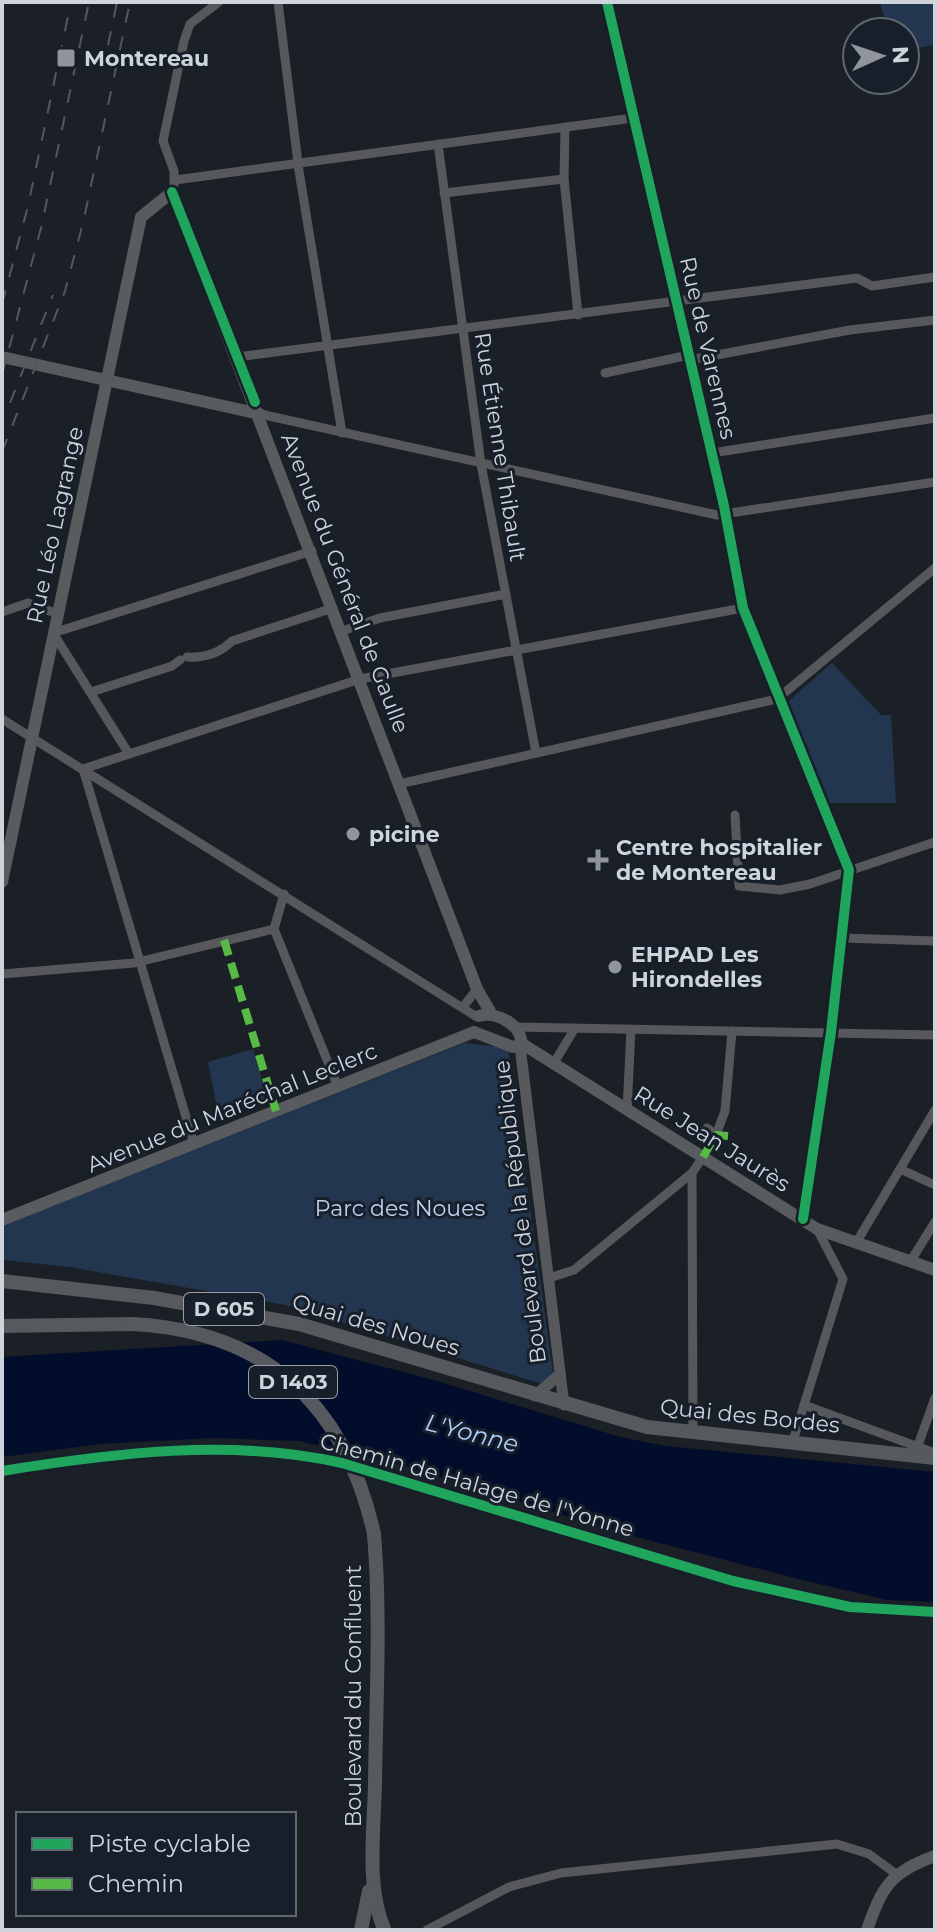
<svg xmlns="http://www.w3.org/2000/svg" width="937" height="1932" font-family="Montserrat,sans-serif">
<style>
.green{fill:#233650}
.water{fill:#020c2b}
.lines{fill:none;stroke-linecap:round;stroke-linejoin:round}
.minor{stroke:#56585b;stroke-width:9}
.tertiary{stroke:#56585b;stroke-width:11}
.secondary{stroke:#585c5e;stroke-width:12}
.primary{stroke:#56595d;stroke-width:14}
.rail{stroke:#55575c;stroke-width:2;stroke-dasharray:14 14;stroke-linecap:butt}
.primary-bridge{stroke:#56595d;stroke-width:14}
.quiet{stroke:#58b947;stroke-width:8;stroke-dasharray:16 8;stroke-linecap:butt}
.cycleway-casing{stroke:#171f2a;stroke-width:15}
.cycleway{stroke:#20a55d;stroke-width:10}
.poi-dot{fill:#90959c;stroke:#171f2a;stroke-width:3}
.labels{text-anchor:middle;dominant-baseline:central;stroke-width:6;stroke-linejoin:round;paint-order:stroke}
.shield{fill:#171f2a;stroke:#989ea7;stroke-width:2}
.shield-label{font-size:20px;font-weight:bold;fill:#cfd4dc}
.poi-label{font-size:22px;font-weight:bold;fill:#cfd4dc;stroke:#171f2a;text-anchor:start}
.street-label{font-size:22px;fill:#cfd4dc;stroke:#171f2a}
.park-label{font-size:22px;fill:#bcd2f0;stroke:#171f2a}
.water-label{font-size:24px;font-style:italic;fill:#afcffd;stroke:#171f2a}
</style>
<rect width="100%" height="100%" fill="#1b2026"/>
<g class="green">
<polygon points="880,2 935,2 935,45 905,50 905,32 888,32"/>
<polygon points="832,663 881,715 891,715 896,803 827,803 784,705"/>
<polygon points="464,1043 508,1048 555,1388 286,1305 69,1267 4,1260 2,1226"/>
<polygon points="253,1049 268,1100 219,1119 208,1062"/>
</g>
<polygon class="water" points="282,1340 437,1381 620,1437 666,1446 935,1472 935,1602 888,1600 806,1581 625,1534 392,1462 299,1441 214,1438 100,1444 2,1457 2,1357"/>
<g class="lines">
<g class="minor">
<polyline points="278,2 299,171 342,433"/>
<polyline points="607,2 724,506 743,608 849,870 831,1032 803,1219"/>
<polyline points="565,127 564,179 578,315"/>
<polyline points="438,144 481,464 536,753"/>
<polyline points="175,180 633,118"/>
<polyline points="174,185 174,171 163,141 184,41 190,24 219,2"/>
<polyline points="444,193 564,179"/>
<polyline points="237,357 857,278 872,286 935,277"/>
<polyline points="690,360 850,330 935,320"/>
<polyline points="605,373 689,355"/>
<polyline points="260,414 717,515 935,482"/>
<polyline points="712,453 935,418"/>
<polyline points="2,612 28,603 58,614"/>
<polyline points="342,631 380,618 506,594"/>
<path d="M187,657c17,1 33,-4 45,-16l101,-33"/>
<polyline points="91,692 172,666 180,660"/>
<polyline points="2,719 477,1017"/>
<polyline points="129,754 53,633 312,551"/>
<polyline points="399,784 777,699 935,568"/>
<polyline points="735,815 739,886 780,890 810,884 935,842"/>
<polyline points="284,894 274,929 338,1087"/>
<polyline points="842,938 935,941"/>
<polyline points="2,974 134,963 274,929"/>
<polyline points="463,1007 477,989"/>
<polyline points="516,1027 935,1035"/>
<polyline points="554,1063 575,1028"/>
<polyline points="627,1111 631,1029"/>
<polyline points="707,1128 716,1135 725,1111 732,1031"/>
<polyline points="194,1144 83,769 360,679 743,608"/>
<polyline points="900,1169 935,1185"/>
<polyline points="692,1173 693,1434"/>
<polyline points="856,1243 935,1110"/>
<polyline points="910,1262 935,1222"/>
<polyline points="549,1278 574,1270 692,1173 703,1157"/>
<polyline points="804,1405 935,1453"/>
<polyline points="792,1444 843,1279 817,1229"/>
<polyline points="917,1448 935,1398"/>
<path d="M2,1471c111,-18 229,-33 340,-8l391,118 117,26 85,5"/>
<polyline points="427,1930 509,1887 561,1873 837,1844 869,1854 896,1874"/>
</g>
<g class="tertiary">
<polyline points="520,1046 564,1405"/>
<polyline points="535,1396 560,1374"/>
</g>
<g class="secondary">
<polyline points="2,357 260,414"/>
<polyline points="2,882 141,217 172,192 477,989 492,1015"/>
<path d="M474,1032l39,15 8,-3c2,-19 -25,-33 -42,-28"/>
<polyline points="521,1043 817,1229 935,1270"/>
<polyline points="2,1220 474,1032"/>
<path d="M867,1930c15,-43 23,-58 68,-74"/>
</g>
<g class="primary">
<polyline points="2,1281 154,1298 299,1324 647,1427 935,1458"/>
<polyline points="2,1326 132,1324"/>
<path d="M374,1534c7,83 2,167 1,250 -1,47 -9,102 9,145"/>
<polyline points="361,1930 369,1891"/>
</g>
<g class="rail">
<polyline points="108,45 117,2"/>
<polyline points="2,304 28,206 71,2"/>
<polyline points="2,375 41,228 89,2"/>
<polyline points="10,403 53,295"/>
<polyline points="2,452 65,291 83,223 130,2"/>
</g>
<path class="primary-bridge" d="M132,1324c134,7 213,80 242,210"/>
<g class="quiet">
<polyline points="224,940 276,1111"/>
<polyline points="703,1157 716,1135 728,1136"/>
</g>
<g class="cycleway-casing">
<g id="cycleway">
<polyline points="607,2 724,506 743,608 849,870 831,1032 803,1219"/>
<polyline points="172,192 255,402"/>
<path d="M2,1471c111,-18 229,-33 340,-8l391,118 117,26 85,5"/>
</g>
</g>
<use href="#cycleway" class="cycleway"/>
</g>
<g class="poi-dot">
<rect x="56" y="48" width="20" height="20" rx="4"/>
<circle cx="353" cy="834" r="8"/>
<path d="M594 848h8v8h8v8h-8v8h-8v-8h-8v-8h8z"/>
<circle cx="615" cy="967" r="8"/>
</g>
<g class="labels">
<g class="shield">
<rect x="184" y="1293" width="80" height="32" rx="6"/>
<rect x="249" y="1366" width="88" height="32" rx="6"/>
</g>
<g class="shield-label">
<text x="224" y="1309">D 605</text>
<text x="293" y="1382">D 1403</text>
</g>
<g class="poi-label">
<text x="84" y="58">Montereau</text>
<text x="369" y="834">picine</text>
<text x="616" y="847">Centre hospitalier<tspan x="616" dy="25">de Montereau</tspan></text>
<text x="631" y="954">EHPAD Les<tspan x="631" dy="25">Hirondelles</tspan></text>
</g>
<g class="street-label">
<text transform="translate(708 348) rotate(77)">Rue de Varennes</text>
<text transform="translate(500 447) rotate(81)">Rue Étienne Thibault</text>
<text transform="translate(55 525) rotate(-78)">Rue Léo Lagrange</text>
<text transform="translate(345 583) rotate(69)">Avenue du Général de Gaulle</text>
<text transform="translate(232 1108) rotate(-22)">Avenue du Maréchal Leclerc</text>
<text transform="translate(712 1139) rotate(32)">Rue Jean Jaurès</text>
<text transform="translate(520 1212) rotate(-97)">Boulevard de la République</text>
<text transform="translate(376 1325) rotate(16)">Quai des Noues</text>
<text transform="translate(750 1416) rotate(6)">Quai des Bordes</text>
<text transform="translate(477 1485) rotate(16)">Chemin de Halage de l'Yonne</text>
<text transform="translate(353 1696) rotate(-90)">Boulevard du Confluent</text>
</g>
<g class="park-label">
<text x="400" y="1208">Parc des Noues</text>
</g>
<g class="water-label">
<text transform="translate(472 1433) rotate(14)">L'Yonne</text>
</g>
</g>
<rect width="937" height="1932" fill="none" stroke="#cfd4dc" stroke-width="8"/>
<rect x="16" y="1812" width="280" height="104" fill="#171f2a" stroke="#616771" stroke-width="2"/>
<rect x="32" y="1838" width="40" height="12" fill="#20a55d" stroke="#616771" stroke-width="2"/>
<text x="88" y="1852" font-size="24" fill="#cfd4dc">Piste cyclable</text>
<rect x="32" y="1878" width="40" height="12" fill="#58b947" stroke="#616771" stroke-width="2"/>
<text x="88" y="1892" font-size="24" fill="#cfd4dc">Chemin</text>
<g transform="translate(881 56) rotate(87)"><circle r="38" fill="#171f2a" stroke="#616771" stroke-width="2"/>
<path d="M0-6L14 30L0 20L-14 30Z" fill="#90959c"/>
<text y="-12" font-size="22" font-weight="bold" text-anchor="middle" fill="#cfd4dc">N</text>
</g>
</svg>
